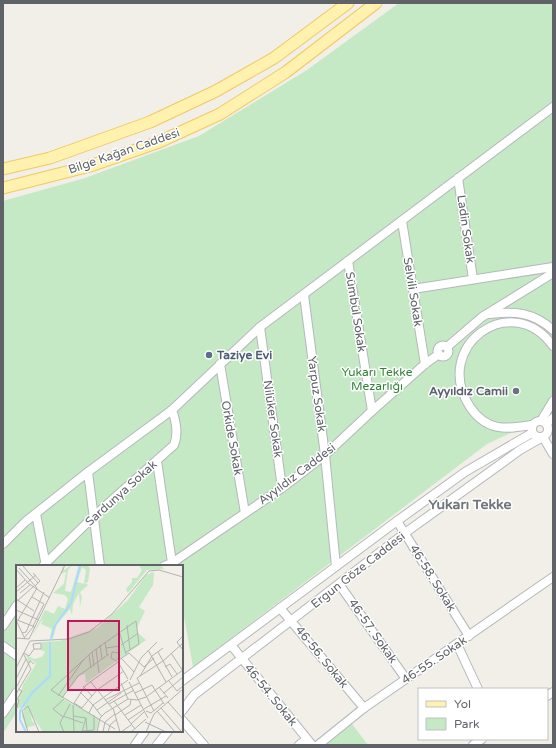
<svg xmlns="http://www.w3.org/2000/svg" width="556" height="748" font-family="'Varela Round',sans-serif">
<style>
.green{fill:#c5e8c5}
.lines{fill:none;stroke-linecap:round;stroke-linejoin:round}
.minor-casing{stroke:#b5b8bc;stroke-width:10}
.major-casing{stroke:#f2c960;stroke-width:13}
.minor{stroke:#fff;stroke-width:8}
.major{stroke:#fff2af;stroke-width:11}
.service-dot{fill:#5c6f8a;stroke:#fff;stroke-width:1.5}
.worship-dot{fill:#6b7280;stroke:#fff;stroke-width:1.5}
.labels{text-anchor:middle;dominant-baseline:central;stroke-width:3;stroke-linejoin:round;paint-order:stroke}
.street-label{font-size:12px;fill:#5f6368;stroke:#fff}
.service-label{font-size:12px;font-weight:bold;fill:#4e5e75;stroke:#fff;text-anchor:start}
.park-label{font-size:12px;fill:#348238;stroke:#fff}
.worship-label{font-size:12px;font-weight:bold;fill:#5b616d;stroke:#fff;text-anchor:end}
.quarter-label{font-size:14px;font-weight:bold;fill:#70757a;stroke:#fff}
.inset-river{fill:none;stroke:#aadaff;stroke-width:2}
.inset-road{fill:none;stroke:#b3b3b1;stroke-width:1}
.view{fill:#c2185b;fill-opacity:0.15;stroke:#c2185b;stroke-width:2}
.inset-edge{fill:none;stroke:#5f6368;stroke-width:2}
</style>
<rect width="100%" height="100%" fill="#f1efe8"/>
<g class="green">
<polygon points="399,3 553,3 553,413 487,444 193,667 182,605 182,566 17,566 17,712 3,733 3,201 85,178 199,136 307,70"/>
<polygon points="352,724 368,745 325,745"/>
</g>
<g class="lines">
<g class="minor-casing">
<g id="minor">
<polyline points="458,178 473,279"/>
<polyline points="402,221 425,364"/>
<polyline points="348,261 372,411"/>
<polyline points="413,289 553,267"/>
<polyline points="304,295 325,455 336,566"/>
<path d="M490,314c25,-3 43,-2 63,16"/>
<polyline points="260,327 282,488"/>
<circle cx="443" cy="351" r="5.5"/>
<polyline points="447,347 482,317 553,273"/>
<polyline points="220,364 245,513"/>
<circle cx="540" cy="429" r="8"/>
<polyline points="541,421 553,401"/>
<polyline points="546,424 553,418"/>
<path d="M532,425c-26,4 -45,7 -62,-18 -39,-60 41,-119 83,-61"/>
<polyline points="543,437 553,454"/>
<polyline points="157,461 172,563"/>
<polyline points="88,472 100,566"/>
<polyline points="36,514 46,566"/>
<polyline points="397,521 469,636"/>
<polyline points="3,544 25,522 88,472 172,410 260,327 553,107"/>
<path d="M43,566l50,-49 81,-72c5,-12 2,-24 -2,-35"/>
<polyline points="164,566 172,563 282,488 325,455 372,411 425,364 439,354"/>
<polyline points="339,584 406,679"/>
<polyline points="280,608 364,708"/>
<polyline points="3,626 17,605"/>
<polyline points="457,644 478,689"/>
<polyline points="231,645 312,745"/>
<polyline points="3,646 17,656"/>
<polyline points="182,681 397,521 465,472 532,433"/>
<polyline points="547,696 553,692"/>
<polyline points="182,711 194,695 405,533 520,450 541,438"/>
<polyline points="3,713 17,692"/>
<polyline points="182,720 204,745"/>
<polyline points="135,745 145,731"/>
<polyline points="157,745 168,731"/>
<polyline points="299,745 307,739"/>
<polyline points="318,745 364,708 553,577"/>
<polyline points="473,745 482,739"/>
</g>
</g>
<g class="major-casing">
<g id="major">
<polyline points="3,169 50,158 150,122 216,91 274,58 348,3"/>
<polyline points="3,188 90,166 159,142 220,114 286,72 376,3"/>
</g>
</g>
<use href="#minor" class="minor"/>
<use href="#major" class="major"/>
</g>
<circle class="service-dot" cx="209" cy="355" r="4"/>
<circle class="worship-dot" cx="516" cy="391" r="4"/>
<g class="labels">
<g class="street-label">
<text transform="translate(124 151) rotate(-19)">Bilge Kağan Caddesi</text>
<text transform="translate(466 229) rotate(82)">Ladin Sokak</text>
<text transform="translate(413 292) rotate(81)">Selvili Sokak</text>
<text transform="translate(356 312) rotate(81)">Sümbül Sokak</text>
<text transform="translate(317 394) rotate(82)">Yarpuz Sokak</text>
<text transform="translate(273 419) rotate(82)">Nilüker Sokak</text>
<text transform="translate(232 438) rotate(80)">Orkide Sokak</text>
<text transform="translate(297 474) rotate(-37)">Ayyıldız Caddesi</text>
<text transform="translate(121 493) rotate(-42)">Sardunya Sokak</text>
<text transform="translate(358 570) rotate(-38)">Ergun Göze Caddesi</text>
<text transform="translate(433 578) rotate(58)">46-58. Sokak</text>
<text transform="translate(373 631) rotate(55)">46-57. Sokak</text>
<text transform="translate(322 657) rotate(51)">46-56. Sokak</text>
<text transform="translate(434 660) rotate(-34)">46-55. Sokak</text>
<text transform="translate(271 695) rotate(51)">46-54. Sokak</text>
</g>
<g class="service-label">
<text x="217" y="355">Taziye Evi</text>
</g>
<g class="park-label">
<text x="377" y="372">Yukarı Tekke<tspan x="377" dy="14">Mezarlığı</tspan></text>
</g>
<g class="worship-label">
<text x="508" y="391">Ayyıldız Camii</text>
</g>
<g class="quarter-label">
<text x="470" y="504">Yukarı Tekke</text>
</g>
</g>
<g transform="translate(16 565)">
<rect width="167" height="167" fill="#f1efe8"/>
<path d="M47,0l1,5 8,-5 -4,5 -3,21 6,1 8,-27h8l3,3 -2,14 -3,1 3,2 -8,7 2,5 -2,10 -1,-14 -6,11 -1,11 -2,-6 -13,15 -4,14h-3l2,-9 -11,-5 2,-6 -11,18 13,-26 9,4 4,-8 7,3 3,-10 -3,-4 -12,-2 11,-9 2,-12 -5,2zM66,2l4,3 -2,14 -7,-2zM123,0h22l3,4 -17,1 -19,23 -2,-4 6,-7v-4h5l5,-8zM138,7l-1,13 -14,22 6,4 -8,17 1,5 8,7 -60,43 -1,-9 -6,2 -17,22 37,21 -3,13h-53l-13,-20 2,9 4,4 -10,3 -4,-12 3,-9 -8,1 1,-9 5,-14 13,-21 -4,-4 -3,3 -3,-8 8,4 8,-2 3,-5 -4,-2 1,-8 17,-1 38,-13 31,-28 18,-25z" fill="#c5e8c5" fill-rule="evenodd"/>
<path class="inset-river" d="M35,74l3,-12 17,-24 9,-38M10,167l-6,-12v-9l12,-18 18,-17v-34"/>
<path class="inset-road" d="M6,0l16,18M0,4l12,14 22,15M17,8l7,8 -5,5M0,23l9,-8M0,27l20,-17M4,28l10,-8M16,32l12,7M0,34l18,12M0,37l18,-16M0,45l23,10M0,55l9,19M1,55l18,7M2,55l19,-32 -18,-20M111,60l3,25M17,61l11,-22M103,66l7,23M6,68l4,-1 18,-40M167,71l-6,6 6,8M0,73l13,1M8,73l10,-12M13,74l36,-74M14,76l39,-2 20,-7 23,-18 37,-43 10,-1 24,7M89,77l2,13M84,80l2,14M105,80l16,-11M90,83l14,-2M80,84l3,24M132,85l18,32M76,87l2,14M142,87l14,25M8,88l5,3 5,-7 -1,-5 8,-1v6h-7M155,88l12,18M73,90l2,13M105,93l13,14M103,95l10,-7 15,14 10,-9M101,96l-6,-3 1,-6 7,1 -1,7M102,97l10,17M149,102l5,-3 7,10M0,103l14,-27M124,111l12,-20 11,-8M0,114l10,-20M114,115l11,-22 16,-16M152,115l9,11 6,-5M74,116l22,27M113,117l19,36M105,118l7,16M67,121l9,10M143,122l9,11M0,123l14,-27 4,3M64,127l13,13 -4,8M119,128l17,-8 12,19M148,128l19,-16M0,129l15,-25 -8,-16M42,131l26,-37M46,133l16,-22 31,-22M1,134l5,-8 -4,-2M89,135l34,-17M98,136l21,28M152,137l15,17M93,139l25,-14M57,140l1,27M66,143l-8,-5 12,-18 32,-23M97,143l7,24M145,143l20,23M65,144l16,-19 27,-19M128,144l22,-13M81,145l24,-17M0,146l3,-11 -2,-1M130,146l5,2 12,-10M138,146l-17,-33 26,-17 20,-18M141,146l18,21M99,150l15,-10 1,-5M109,150l16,-10M47,151l20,7M57,151l13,2 -4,14M47,152l-10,-8 11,-10M86,152l-9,-12 35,-25M70,153l1,13M112,155l15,-10M129,157l21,10M115,159l13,-12M99,164l-64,-39 41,-38 44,-31 3,23 -14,9M66,166l12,-1v-15M12,167l-6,-21 6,-5 11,26M48,167l-4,-9 10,-19M81,167l3,-14 5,-5 23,-14 9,1 9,-3 37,-27M87,167l2,-10 10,-8M92,167l2,-7 7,-6M105,167l10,-7M115,167l15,-13M130,167l8,-18 29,-25"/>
<path class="view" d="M52,56h51v69h-51z"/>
<rect width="167" height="167" class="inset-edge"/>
</g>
<rect width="556" height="748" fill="none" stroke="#5f6368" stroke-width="8"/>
<rect x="418" y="688" width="130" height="52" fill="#ffffff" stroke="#bfc1c3"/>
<rect x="426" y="701" width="20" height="6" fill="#fff2af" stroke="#bfc1c3"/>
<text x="454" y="708" font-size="12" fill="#5f6368">Yol</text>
<rect x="426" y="718" width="20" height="12" fill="#c5e8c5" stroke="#bfc1c3"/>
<text x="454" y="728" font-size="12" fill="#5f6368">Park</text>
</svg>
